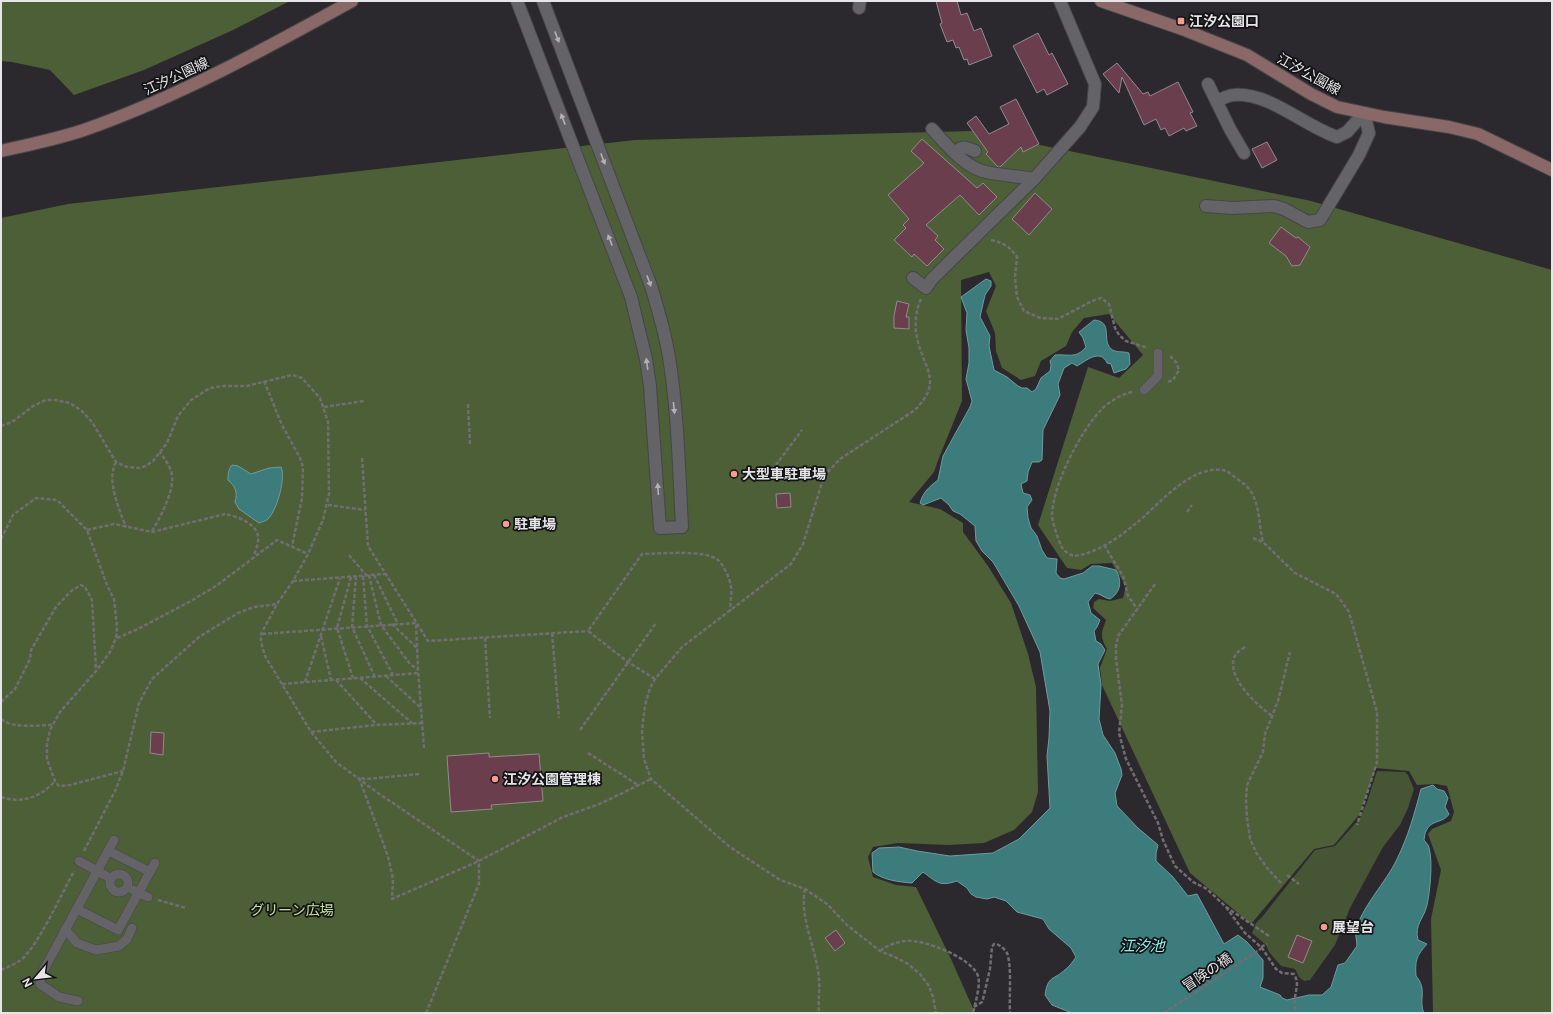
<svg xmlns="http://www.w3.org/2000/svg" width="1553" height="1014" font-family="'Public Sans','Noto Sans JP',sans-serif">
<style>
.green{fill:#465533}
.forest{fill:#4d5f36}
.water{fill:#3c7c7c;stroke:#6f9c9c}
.building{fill:#6b3e4d;stroke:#918c8d}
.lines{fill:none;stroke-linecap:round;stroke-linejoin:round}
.lane-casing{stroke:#464548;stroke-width:10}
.street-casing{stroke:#464548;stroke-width:14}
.secondary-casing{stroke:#464548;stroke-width:14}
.path{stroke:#706e72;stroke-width:2.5;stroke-dasharray:4 2;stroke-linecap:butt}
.lane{stroke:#646367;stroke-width:9}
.street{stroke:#646367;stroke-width:12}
.secondary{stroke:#896867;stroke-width:12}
.oneway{fill:#b2b1b4}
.poi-dot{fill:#f59d8f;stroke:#131214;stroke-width:1.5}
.labels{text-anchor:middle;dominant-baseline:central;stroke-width:3.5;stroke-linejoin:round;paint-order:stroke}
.poi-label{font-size:14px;font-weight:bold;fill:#e6e5e8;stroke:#131214;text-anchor:start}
.street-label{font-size:14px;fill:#e6e5e8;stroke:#131214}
.park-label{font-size:14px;fill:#c5e39f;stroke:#131214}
.water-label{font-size:15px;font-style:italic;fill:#8df2f2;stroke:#131214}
</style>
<rect width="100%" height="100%" fill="#2b292d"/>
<polygon class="green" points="1377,771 1405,772 1408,775 1414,789 1408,808 1400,825 1383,847 1350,908 1335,945 1310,980 1304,981 1299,977 1295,969 1281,966 1269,952 1266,945 1252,933 1256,923 1263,916 1315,850 1335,846 1360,818 1367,802"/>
<g class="forest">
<polygon points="1,1 290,1 233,30 144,70 74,95 50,70 12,62 1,61"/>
<path d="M972,131l339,70 241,69v743h-119l-2,-94 10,-49 -13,-36 4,-5 19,-8 3,-9 -7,-26 -11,-2 -19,1 -8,-14 -33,-3 -17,47 -25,30 -20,4 -63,75 -61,-51 -88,-188 -2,-17 7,-19c-7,-13 -6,-15 -1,-29l-13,-12 1,-6 5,-3 11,2 13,-3 3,-12 -14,-23 -21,1 -10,6 -14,-2 -29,-43 50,-158 31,11 24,-23 -34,-41 -25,4 -12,14 -6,14 -25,15 -6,15 -14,4 -19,-12 -6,-17 -1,-18 -9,-22 10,-25 -7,-14 -28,8 1,121 -25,62 -3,9 -25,30 31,7 23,14v9l25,34 23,37 17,51 8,33 2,105 -6,20 -18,18 -30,13 -35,2 -51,-2 -25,4 -5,10 5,20 23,8 20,2 35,72 24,54h-974v-795l67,-14 567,-64z"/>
</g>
<g class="water">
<path d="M986,279l5,2v5l-6,9 -5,22 10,19 -1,10 5,24 13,7 11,9 4,2h5l5,4 4,-3 5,-11 9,-7 1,-6 -1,-4 5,-6c14,-1 21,4 31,-8l-3,-9 -4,-6 15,-12c20,2 7,19 17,29 5,4 12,2 18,4l1,11 -4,5 -12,4 -3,-9 -4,-1c-7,-15 -21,-2 -30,3l-5,-3 -8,5 -6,16 2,11 -17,35 -1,30 -3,2h-7l-4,10 -1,9 -6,3 2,9 7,2 2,5 -5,7 1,11 3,10 6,8 5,14 5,8 10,1 -1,14 4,5 4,1 19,-6 9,-7h7l17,4c6,11 5,22 -6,29 -6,-1 -9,-5 -15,-6l-7,9 3,11 9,7 -3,7 -3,4 2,10 5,3 4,6 -7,14 3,21 -2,34 4,16 12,18 6,16 1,6 -7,18 2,13 21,22 20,17 -2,8v8l17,16 15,19 9,-2 27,50 14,-9 9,7 16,18v18l-3,9 20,8 2,3 5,2 22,-5h13l9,-8 7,-22 7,-2 12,-17c0,-5 -2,-11 -1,-15 4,-22 31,-50 41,-72 11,-22 18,-47 24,-70l12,-4 4,4 7,2 4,7 -3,9 4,7c-6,11 -23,3 -25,26 2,3 5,5 5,8 4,12 1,44 -2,57 -3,14 -13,19 -9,35l9,4c-11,12 -12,17 -11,32 12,14 2,24 8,37h-352l-20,-8 -7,-10c3,-20 8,-14 21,-26 4,-3 7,-8 10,-12l-5,-9 -22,-19 -6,-10 -26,-7 -11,-11 -12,-4 -7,2 -11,-2 -5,-3 -4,-6 -10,-7c-18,6 -20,1 -34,-9l-11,11c-13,-1 -29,-3 -39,-11l-1,-19 7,-5 20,-1 18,4 33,5 43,-3 26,-14 31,-31 -3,-52 2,-18 1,-27 -10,-59 -21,-46 -26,-44 -11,-11 -6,-10 -1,-15 -15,-12 -7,-3 -4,-6 -8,-7 -18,7 -3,-2c3,-11 9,-16 18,-23l5,-24 27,-49 2,-6 -6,-22 3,-16v-15l-3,-18 1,-17 -6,-16z"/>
<path d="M232,465l6,1 13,8 18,-6 12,-1c5,11 -4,43 -13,52 -2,2 -6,3 -9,4l-20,-14 -4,-7c3,-10 0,-16 -7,-22 0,-6 0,-10 4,-15z"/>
</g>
<g class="building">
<polygon points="936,1 957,1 961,15 967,13 974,31 981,28 992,56 969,65 967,59 964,60 959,47 956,48 953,40 947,42 940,24 942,23"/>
<polygon points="1038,33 1049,55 1052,53 1068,84 1047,95 1044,89 1037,93 1013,46"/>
<polygon points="1117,63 1143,94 1148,92 1150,96 1178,82 1193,112 1190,113 1197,126 1186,131 1184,128 1169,136 1165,128 1161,130 1156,119 1144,125 1122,77 1119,93 1103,74"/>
<polygon points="1016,99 1039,144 1023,152 1021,147 1000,167 998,167 986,154 988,152 967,123 976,116 989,134 1009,124 1000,107"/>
<polygon points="922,139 977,188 983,183 997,197 979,215 960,195 926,225 938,236 935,240 944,249 927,266 914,254 912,257 894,240 906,228 903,225 909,219 888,195 924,163 911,151"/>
<polygon points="1267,142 1277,160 1262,168 1252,149"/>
<polygon points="1035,193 1052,209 1029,235 1012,219"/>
<polygon points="1281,227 1296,238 1298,237 1310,247 1300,265 1292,266 1286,256 1269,243"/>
<polygon points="897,301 909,304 906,317 909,317 909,329 894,328 894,316"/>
<polygon points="790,493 791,507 777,508 776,494"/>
<polygon points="151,732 164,733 163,755 150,753"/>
<polygon points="489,753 489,757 539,754 543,801 491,805 492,809 451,812 447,756"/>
<polygon points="836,930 845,943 835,951 825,938"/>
<polygon points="1297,935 1312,941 1303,963 1288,957"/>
</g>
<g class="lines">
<g class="lane-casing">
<g id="lane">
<polyline points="1144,390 1158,376 1158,353"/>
<polyline points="109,851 150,872"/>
<polyline points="79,861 110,878"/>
<circle cx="119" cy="883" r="9"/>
<polyline points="133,890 148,897"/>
<polyline points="77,909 118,930 155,863"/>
<polyline points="65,929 77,943 96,950 119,946 127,939 132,928"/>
<polyline points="78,1001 59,997 40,984 41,975 114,840"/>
</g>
</g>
<g class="street-casing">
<g id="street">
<path d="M517,1l114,296 15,62 4,27 10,142 22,-1c-3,-56 -4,-114 -13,-170 -4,-24 -11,-48 -18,-71l-108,-285"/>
<polyline points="859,8 860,1"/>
<polyline points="1208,84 1230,129 1244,153"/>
<path d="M1217,101c5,-2 11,-6 17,-6 35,-3 70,31 103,42l10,-5 17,-19"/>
<path d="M932,129c14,15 30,35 50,42 13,4 37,5 52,8"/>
<path d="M955,153c7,-8 11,-6 20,-2"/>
<polyline points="1206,206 1233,208 1274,206 1284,209 1308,222 1320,220 1359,155 1369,133 1364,113"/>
<polyline points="913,278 926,288 932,279 1034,179 1080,127 1093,107 1095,84 1060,1"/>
</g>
</g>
<g class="secondary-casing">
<g id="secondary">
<polyline points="1101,1 1182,29 1247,55 1311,94 1337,107 1384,117 1449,127 1478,134 1552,170"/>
<path d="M1,151c27,-6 56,-12 83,-21 94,-33 181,-81 268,-129"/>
</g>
</g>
<g class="path">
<path d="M991,240c11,2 19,7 26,17l-2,20 2,20 7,14 16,7 18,1 34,-18 9,-3 8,6 6,24 4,7 7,6 22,7"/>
<path d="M921,299c-6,13 -7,29 -3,43 8,30 24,40 -3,68l-75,49 -16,17 -21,68 -12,20 -109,83 -27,32 -5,9 -5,17 -3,27 2,27 7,20 79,68 50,33 25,9 22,15 21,22 32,25 15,6 13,7 12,10 9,12 4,11 3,16"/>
<polyline points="264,381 282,425 300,458 303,467 302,498 292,546"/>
<polyline points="1168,382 1173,380 1179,370 1176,362 1170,356"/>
<path d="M1132,392c-10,2 -24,10 -31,18 -21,22 -49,76 -49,107 1,7 7,26 11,32 2,3 7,5 10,7 24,-2 48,-20 66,-35 21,-18 55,-59 87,-50 3,1 7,5 10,7 7,5 13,9 17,17 7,15 6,31 10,47"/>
<polyline points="468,404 470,444"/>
<polyline points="324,407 364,401"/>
<polyline points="1,426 12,422 33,406 46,400 55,400 70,403 82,411 92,422 116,462 127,467 139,468 146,466 153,461 167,443 178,416 191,400 210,388 224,386 247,386 292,375 302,378 320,398 328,422 329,494 323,520 308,554 293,581 277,604 261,634 261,642 265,656 311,732 336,762 378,793 479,861"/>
<polyline points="362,458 368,546 428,641 588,631"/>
<path d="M116,462c-10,18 3,47 10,65"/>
<polyline points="760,469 824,476"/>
<polyline points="772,470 802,430"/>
<polyline points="328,505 365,510"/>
<polyline points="1187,512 1192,505"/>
<path d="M87,530l27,-6 38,8 73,-18c11,2 31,9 33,22 1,6 -2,13 -4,19"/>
<path d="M152,531c8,-13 25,-44 19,-60 -2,-6 -7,-13 -11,-19"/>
<polyline points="1253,538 1263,542 1295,573 1336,594 1349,612 1377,712 1377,762 1357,825"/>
<polyline points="1,539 13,515 36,498 57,500 87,530 107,585 114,599 117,627 116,638 110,652 97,670 60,712 50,730 47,744 47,759 55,781 59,786 70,785 123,771"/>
<polyline points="1104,545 1123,576 1128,596 1138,610"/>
<polyline points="349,555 366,575"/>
<polyline points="369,575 381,625 410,664 417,669"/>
<polyline points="374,575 398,624"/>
<polyline points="356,576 352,627 375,677"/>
<polyline points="363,576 367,626 393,675"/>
<polyline points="351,577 337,628 353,678"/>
<polyline points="293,581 385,574"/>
<polyline points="1155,584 1118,636 1116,646 1116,659 1122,705 1119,733 1126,759 1158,823 1163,840 1175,866 1193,882 1207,889 1226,907 1269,936"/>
<polyline points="392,624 417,648"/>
<polyline points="552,633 559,718"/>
<polyline points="262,634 416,623 418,669 424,748"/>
<polyline points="321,636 331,680"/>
<polyline points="117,638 138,629 189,602 216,586 277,540 308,554"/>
<polyline points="485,638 490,718"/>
<path d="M1245,647c-5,3 -9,6 -11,11 -7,20 24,48 38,58"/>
<polyline points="386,676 421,708"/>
<polyline points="360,678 412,723"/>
<path d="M655,679l-27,-17 -40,-31 54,-77c17,0 63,-5 76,6 6,5 12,19 13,27 1,8 -1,17 -1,25"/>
<polyline points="336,680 376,724"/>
<polyline points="305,682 340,578"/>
<polyline points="282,684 419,673"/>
<polyline points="1,702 15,689 30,659 31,650 56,607 71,591 81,585 85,587 92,600 96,670"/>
<path d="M1,719c12,10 36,6 51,6"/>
<polyline points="580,730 656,623"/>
<polyline points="311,732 376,725 423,723"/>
<polyline points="588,753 638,785"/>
<polyline points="419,774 367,779 359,778 388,856 393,879 392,899 479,861 563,817 602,803 651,779"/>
<path d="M1,797c21,7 40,0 54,-16"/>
<polyline points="84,851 115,791 123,771 139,703 152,679 199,637 238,613 254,607 277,604"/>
<polyline points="1287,875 1299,884"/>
<polyline points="1281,883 1268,869 1257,854 1250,839 1247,818 1246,800 1247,785 1263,752 1265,734 1278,701 1290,652"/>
<path d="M805,889c-6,29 12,61 14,90 1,11 -1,22 0,34"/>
<polyline points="158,900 186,908"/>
<path d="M1226,907l19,26 17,15 14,21 6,4 12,1c6,11 1,15 1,26 -1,4 0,9 1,13"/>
<polyline points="1261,947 1267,944"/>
<path d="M880,951c8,-6 16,-9 26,-10 18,-2 66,17 72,35 3,8 -3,28 -5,37"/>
<path d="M1,970c7,-3 14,-6 20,-10 17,-14 41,-67 53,-89"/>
<path d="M974,1007l8,-5 1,-3 7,-30 2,-22 2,-3c5,0 10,4 13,9 5,12 2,45 3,60"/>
<polyline points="426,1013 479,884 479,861"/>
<polyline points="1164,1013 1262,948"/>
</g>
<use href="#lane" class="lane"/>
<use href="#street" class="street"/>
<use href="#secondary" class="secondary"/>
</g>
<defs><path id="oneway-solid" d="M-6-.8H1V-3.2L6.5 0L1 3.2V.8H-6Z"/></defs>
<g class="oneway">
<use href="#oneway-solid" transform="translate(557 37) rotate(69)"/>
<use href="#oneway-solid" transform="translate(563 119) rotate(-111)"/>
<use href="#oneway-solid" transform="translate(603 159) rotate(69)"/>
<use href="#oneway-solid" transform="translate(610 240) rotate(-111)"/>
<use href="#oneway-solid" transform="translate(649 281) rotate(70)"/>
<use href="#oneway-solid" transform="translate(647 364) rotate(-98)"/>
<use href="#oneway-solid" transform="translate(674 408) rotate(84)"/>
<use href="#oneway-solid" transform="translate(658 489) rotate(-94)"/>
</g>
<g class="poi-dot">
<rect x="1177" y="17" width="8" height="8" rx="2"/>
<circle cx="734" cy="474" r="4"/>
<circle cx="506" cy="524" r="4"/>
<circle cx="495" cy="779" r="4"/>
<circle cx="1324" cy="927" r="4"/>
</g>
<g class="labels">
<g class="poi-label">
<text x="1189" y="21">江汐公園口</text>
<text x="742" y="474">大型車駐車場</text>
<text x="514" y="524">駐車場</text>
<text x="503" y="779">江汐公園管理棟</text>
<text x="1332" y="927">展望台</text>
</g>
<g class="street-label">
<text transform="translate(1309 74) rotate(29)">江汐公園線</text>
<text transform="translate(176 76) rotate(-25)">江汐公園線</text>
<text transform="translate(1207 972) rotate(-34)">冒険の橋</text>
</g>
<g class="park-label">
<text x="292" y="910">グリーン広場</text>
</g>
<g class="water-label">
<text x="1142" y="945">江汐池</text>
</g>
</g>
<rect width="1553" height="1014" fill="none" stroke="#e6e5e8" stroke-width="4"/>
<g transform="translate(36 978) rotate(242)" stroke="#131214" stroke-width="3" paint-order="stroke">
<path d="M0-3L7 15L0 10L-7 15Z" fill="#e6e5e8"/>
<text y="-6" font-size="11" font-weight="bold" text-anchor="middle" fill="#e6e5e8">N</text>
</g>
</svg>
